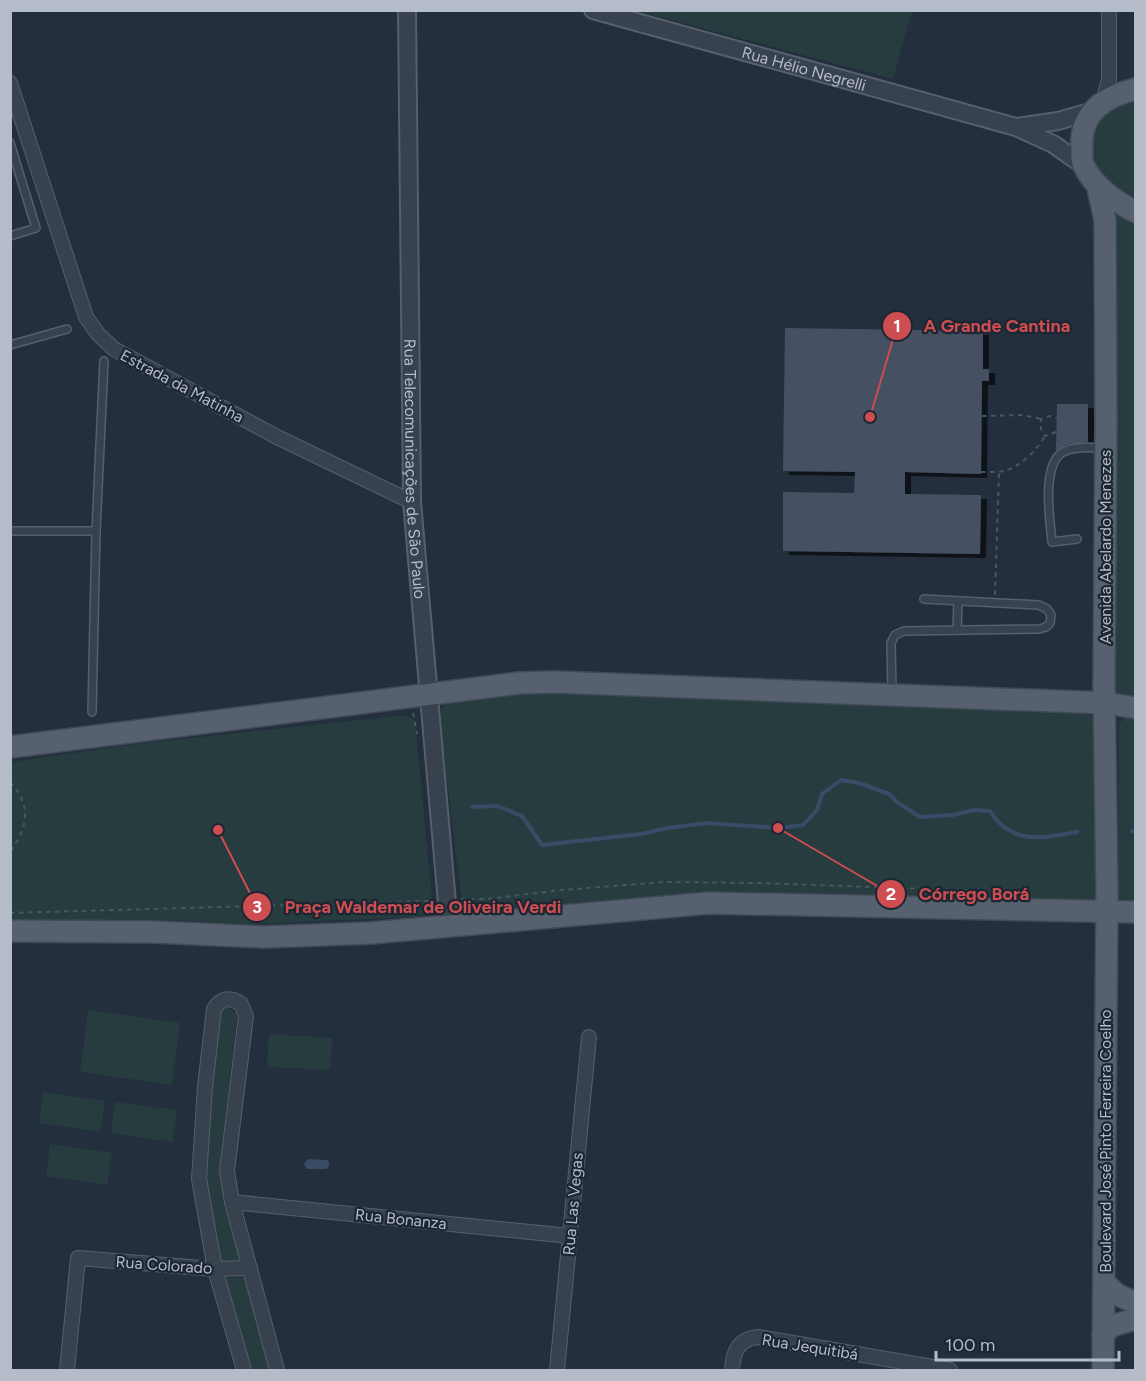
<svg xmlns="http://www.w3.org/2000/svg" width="1146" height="1381" font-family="Figtree,sans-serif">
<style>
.green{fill:#263c3f}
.water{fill:#394c67}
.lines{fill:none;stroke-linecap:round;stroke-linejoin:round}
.stream{stroke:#394c67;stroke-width:4}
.building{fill:#455162;filter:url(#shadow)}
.service-casing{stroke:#565f6c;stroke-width:10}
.minor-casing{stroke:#565f6c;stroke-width:16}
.tertiary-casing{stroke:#565f6c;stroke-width:20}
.primary-casing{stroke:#414a57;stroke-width:24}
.path{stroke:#44595c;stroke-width:2;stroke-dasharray:4.5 4.5;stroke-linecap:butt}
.service{stroke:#38414e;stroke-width:7}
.minor{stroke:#38414e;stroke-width:14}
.tertiary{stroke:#38414e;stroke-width:16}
.primary{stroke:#56606e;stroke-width:21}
.labels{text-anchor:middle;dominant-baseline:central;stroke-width:4.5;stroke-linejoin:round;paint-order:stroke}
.street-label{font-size:16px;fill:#b4bcc9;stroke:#1d2633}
.leader{fill:none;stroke:#ce4d50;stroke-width:2}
.callout-dot{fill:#ce4d50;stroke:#1d2633;stroke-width:2}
.mark-label{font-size:18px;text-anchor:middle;font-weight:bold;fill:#fff}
.callout-label{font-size:18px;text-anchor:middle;font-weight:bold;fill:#ce4d50;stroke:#1d2633;stroke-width:4.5;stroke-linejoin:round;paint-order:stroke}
</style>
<defs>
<filter id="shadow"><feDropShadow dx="6" dy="4" stdDeviation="0" flood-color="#0009"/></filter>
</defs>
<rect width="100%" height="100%" fill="#242f3e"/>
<g class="green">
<polygon points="638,11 912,11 893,79"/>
<polygon points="1135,95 1135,202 1101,178 1091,164 1089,127 1106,107"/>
<polygon points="1109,204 1135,219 1135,699 1113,696"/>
<path d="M562,691l160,9 360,12 17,7v180l-5,5 -610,11c-11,-2 -17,-3 -22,-13l-21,-170v-20l4,-8 10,-3z"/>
<path d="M406,715l9,6 17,177c-1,13 -5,16 -17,19l-164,7 -76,-4 -164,2 -1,-160 134,-19z"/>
<polygon points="1126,716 1136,716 1135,907 1121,904 1118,892 1119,731 1119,724"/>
<path d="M223,1008c6,-1 11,2 14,9l-17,146 5,46 19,51 -24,5 -16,-87 14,-166z"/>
<polygon points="88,1010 180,1023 172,1085 80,1072"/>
<polygon points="269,1034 332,1038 330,1070 267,1067"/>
<polygon points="43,1092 105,1101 100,1132 39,1123"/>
<polygon points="115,1102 177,1110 173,1142 111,1133"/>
<polygon points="50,1144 112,1153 107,1185 46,1176"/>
<polygon points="223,1278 250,1278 270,1370 248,1370"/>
</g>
<polygon class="water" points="308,1159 327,1160 329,1162 329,1167 326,1169 307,1169 304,1164"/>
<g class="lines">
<g class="stream">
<path d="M472,807l25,-1 25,10 20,29 99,-11 27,-6 39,-5 71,5 25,-3 14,-15 5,-16 19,-14 18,3 30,11 9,9 22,14 32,-2 23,-5 15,1c22,35 53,27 87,21"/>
<polyline points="1132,831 1136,831"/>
</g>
</g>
<g class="building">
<polygon points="785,328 983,331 983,369 989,369 989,381 982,381 981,474 905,472 905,494 981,495 980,554 783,551 783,492 854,493 855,472 783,471"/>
<polygon points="1057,404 1088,404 1088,442 1066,445 1056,451"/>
</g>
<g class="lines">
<g class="service-casing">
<g id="service">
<polyline points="10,143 36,228 10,236"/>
<polyline points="10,345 67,329"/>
<polyline points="10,531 96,531"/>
<path d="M1077,539l-25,3c-2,-22 -11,-77 11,-90 11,-6 28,-5 41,-4"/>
<polyline points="957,630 958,601"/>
<polyline points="892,691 891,643 895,635 904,631 1039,629 1046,627 1050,623 1051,615 1047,609 1039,605 924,599"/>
<polyline points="92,712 96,531 104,361"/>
</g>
</g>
<g class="minor-casing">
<g id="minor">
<polyline points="10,83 86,317 98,334 114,349 277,437 412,502"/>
<polyline points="1103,102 1109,79 1109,10"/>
<polyline points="232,1202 570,1236"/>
<polyline points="67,1370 78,1258 215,1269 250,1268"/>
<path d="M244,1370l-29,-101 -16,-90 6,-92 9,-78c7,-11 16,-13 27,-5l5,12 -19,155 5,31 45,168"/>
<polyline points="557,1370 589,1037"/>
<path d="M732,1370c1,-18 6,-31 26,-33l192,33"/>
</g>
</g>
<g class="tertiary-casing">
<g id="tertiary">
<path id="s1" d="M407,10l5,492 37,424"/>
<path id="s2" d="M593,10l423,117 37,17 30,21"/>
<polyline points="1016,127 1058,121 1093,111"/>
</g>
</g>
<g class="primary-casing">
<g id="primary">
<path d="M1136,89c-31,7 -57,24 -54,59 0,6 -1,13 2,18 10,21 32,36 52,46"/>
<polyline points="1097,184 1105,220 1106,423 1104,687 1107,896 1103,1370"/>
<polyline points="10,747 519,683 555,682 1106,703 1136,708"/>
<polyline points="10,931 155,932 264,937 371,933 709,903 1136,912"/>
<polyline points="1104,1282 1116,1294 1136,1303"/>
<polyline points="1103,1335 1111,1326 1136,1319"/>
</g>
</g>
<g class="path">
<polyline points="982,416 1023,415 1041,419"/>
<polyline points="1056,432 1045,436 1041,429 1041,419 1049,416 1057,418"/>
<path d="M981,472c10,0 20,1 29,-3 13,-5 28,-21 35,-33"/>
<polyline points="995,595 999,472"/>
<polyline points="413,713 417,734"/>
<path d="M10,782c22,22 18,46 0,70"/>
<polyline points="461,899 487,899 562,890 664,882 758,883 1018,892"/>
<polyline points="10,913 429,901"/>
</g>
<use href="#service" class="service"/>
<use href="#minor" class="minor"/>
<use href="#tertiary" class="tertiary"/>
<use href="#primary" class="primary"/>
</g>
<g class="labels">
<g class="street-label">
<text stroke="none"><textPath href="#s2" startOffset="219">Rua Hélio Negrelli</textPath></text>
<text transform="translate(182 386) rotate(28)">Estrada da Matinha</text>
<text stroke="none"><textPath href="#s1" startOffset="459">Rua Telecomunicações de São Paulo</textPath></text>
<text transform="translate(1105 547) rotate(-90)">Avenida Abelardo Menezes</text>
<text transform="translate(1105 1141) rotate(-90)">Boulevard José Pinto Ferreira Coelho</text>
<text transform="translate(573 1204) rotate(-85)">Rua Las Vegas</text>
<text transform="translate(401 1219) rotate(6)">Rua Bonanza</text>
<text transform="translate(164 1265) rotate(4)">Rua Colorado</text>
<text transform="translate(810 1347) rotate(9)">Rua Jequitibá</text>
</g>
</g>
<path class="leader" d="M870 417L897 326M778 828L891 894M218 830L257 907"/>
<g class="callout-dot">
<circle cx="870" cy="417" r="6"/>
<circle cx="778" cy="828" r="6"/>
<circle cx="218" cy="830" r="6"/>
<circle cx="897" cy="326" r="15"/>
<circle cx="891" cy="894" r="15"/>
<circle cx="257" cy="907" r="15"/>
</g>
<g class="mark-label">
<text x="897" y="332">1</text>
<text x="891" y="900">2</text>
<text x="257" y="913">3</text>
</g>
<g class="callout-label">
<text x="997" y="332">A Grande Cantina</text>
<text x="974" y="900">Córrego Borá</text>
<text x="423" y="913">Praça Waldemar de Oliveira Verdi</text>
</g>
<rect width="1146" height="1381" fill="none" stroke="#b4bcc9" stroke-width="24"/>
<path d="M936 1351v9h183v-9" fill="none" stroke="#b4bcc9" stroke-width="3"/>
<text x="945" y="1351" font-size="18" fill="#b4bcc9" stroke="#1d2633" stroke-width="4.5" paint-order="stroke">100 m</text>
</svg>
